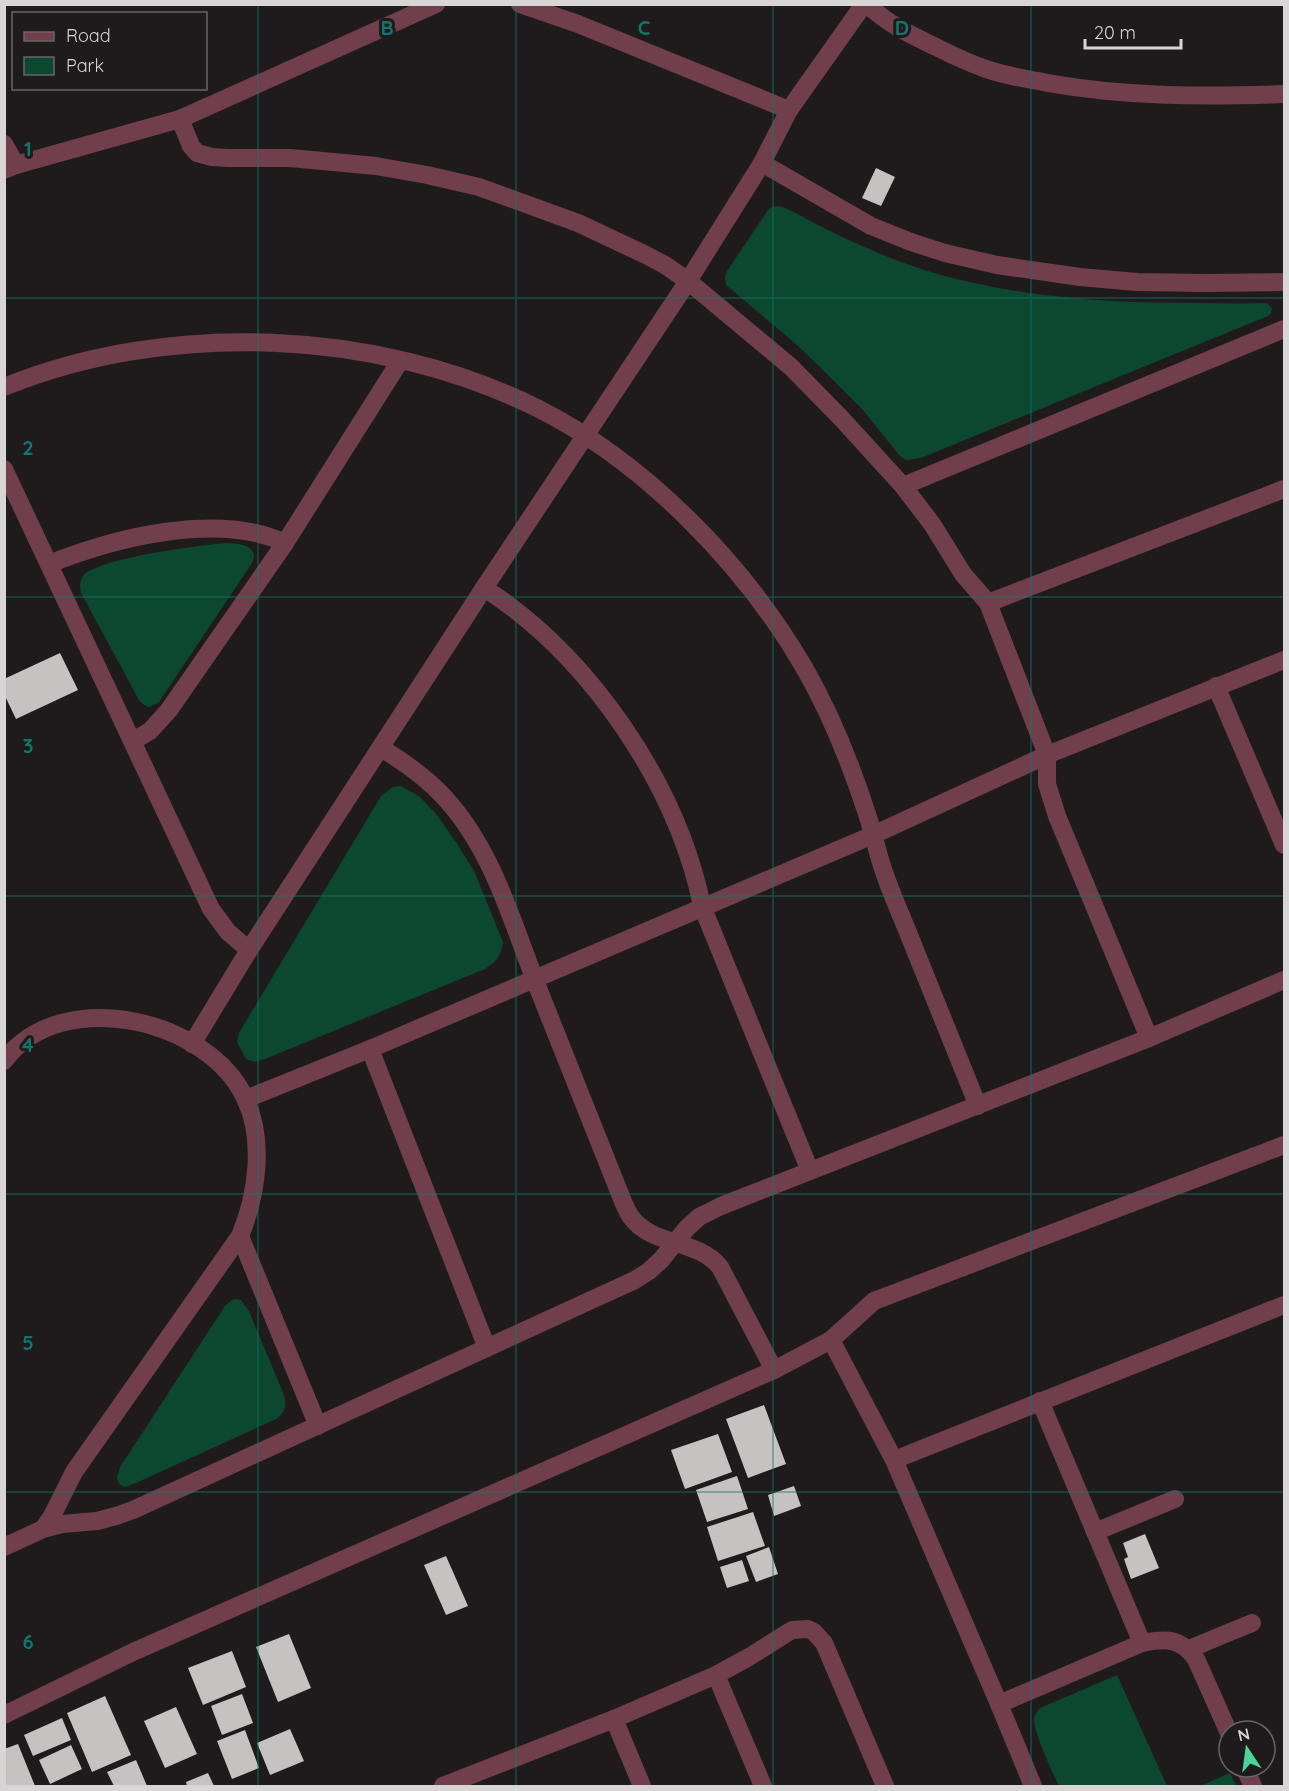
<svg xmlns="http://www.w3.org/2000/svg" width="1289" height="1791" font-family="Quicksand,sans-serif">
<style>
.green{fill:#0c4730}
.building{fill:#c6c2c2}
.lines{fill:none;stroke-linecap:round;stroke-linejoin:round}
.minor{stroke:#703f4b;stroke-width:18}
.grid{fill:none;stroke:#0f766e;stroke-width:1.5;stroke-opacity:0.55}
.grid-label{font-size:20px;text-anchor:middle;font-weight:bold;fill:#0f766e;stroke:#1f1b1c;stroke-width:6;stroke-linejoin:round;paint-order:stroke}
</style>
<rect width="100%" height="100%" fill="#1f1b1c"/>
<g class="green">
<path d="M779,206c16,5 30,15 45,22 32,16 66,31 100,42 88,27 180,33 271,33 24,0 48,1 72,0l5,5 -1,5 -3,3 -347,142 -15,2 -7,-5 -36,-45 -33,-33 -33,-32 -71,-60 -1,-8 2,-6 41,-61 4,-3z"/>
<path d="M227,543c13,1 33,2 25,20l-93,139 -10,5 -5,-2 -5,-5 -58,-107c-1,-6 -2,-11 2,-17 14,-18 118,-31 144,-33z"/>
<path d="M401,786l19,11 17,18 21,30 17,28 28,69c-2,14 -6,19 -18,27l-220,90 -10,3 -9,-3 -9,-17 2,-9 142,-237 12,-9z"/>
<path d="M236,1299l5,1 8,11 35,84c3,12 1,17 -8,24l-140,64 -11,4 -6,-3 -2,-6 3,-11 105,-161 7,-6z"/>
<path d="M1117,1675l50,111h-108c-6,-13 -25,-53 -25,-66 0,-5 3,-8 6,-12z"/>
<polygon points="1230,1773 1236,1786 1200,1786"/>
</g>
<g class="building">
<polygon points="876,168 895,177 881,206 862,198"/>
<polygon points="60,653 78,690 16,719 4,694 4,679"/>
<polygon points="764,1405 786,1464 748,1478 726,1419"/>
<polygon points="718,1434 732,1472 685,1489 671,1450"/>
<polygon points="737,1476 748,1509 707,1522 696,1490"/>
<polygon points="794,1486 801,1506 774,1516 768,1495"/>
<polygon points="753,1512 765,1546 718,1561 707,1527"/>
<polygon points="1145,1534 1159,1568 1131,1579 1124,1559 1128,1557 1123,1543"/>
<polygon points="769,1547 778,1574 756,1582 746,1556"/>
<polygon points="446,1556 468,1606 446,1615 424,1565"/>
<polygon points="742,1560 749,1581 727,1588 720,1567"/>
<polygon points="289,1634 311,1688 278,1702 256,1647"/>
<polygon points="232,1651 246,1687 203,1705 188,1668"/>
<polygon points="242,1694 253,1723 222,1735 211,1706"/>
<polygon points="105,1696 131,1755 92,1772 67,1713"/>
<polygon points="176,1707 197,1754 165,1768 144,1721"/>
<polygon points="62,1718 71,1740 33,1756 24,1735"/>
<polygon points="290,1729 304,1761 270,1775 257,1743"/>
<polygon points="245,1730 259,1768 232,1779 217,1741"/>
<polygon points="18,1744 35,1786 4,1786 4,1749"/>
<polygon points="71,1745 82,1769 50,1784 39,1760"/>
<polygon points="136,1760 147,1786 114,1786 107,1772"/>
<polygon points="208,1773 214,1786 187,1786 186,1782"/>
</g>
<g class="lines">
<g class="minor">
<polyline points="520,4 578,24 789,110"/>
<path d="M867,4c20,20 44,31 69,43 16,8 33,16 50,22 20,7 42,10 62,14 78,14 158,14 236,11"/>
<polyline points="180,119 191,146 197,153 212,157 228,158 290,158 376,166 427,175 479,187 578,223 646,255 665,265 688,281 791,367 841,418 903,486 932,524 963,574 988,603 1047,755 1047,784 1057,816 1149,1038"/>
<polyline points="4,144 16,165"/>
<polyline points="762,163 871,226 911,242 945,253 997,265 1080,277 1137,282 1204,283 1284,282"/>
<polyline points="4,170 16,165 180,119 436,4"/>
<path d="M4,387c165,-67 374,-58 533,21 108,54 208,157 268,261 24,42 46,96 61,142 7,20 11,41 18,61 9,26 21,52 31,78 21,52 42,104 63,156"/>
<polyline points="4,469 211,909 228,932 249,950"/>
<polyline points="903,486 1284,329"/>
<path d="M49,564c65,-26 169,-53 236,-21"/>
<path d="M484,588c105,67 193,196 218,318l108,265"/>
<polyline points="988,603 1284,489"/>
<polyline points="1216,686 1284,845"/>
<polyline points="133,741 150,731 169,710 285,543 400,361"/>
<path d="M381,748c23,14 46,30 64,50 50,55 68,128 95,195 28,71 56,141 84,211 2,4 4,9 7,13 22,30 67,22 89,50l54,103"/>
<polyline points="192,1044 249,950 484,588 688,281 762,163 789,110 864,4"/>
<polyline points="370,1049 487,1348"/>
<path d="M4,1061c57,-77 204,-42 241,37 20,42 12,97 -5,138l-166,236 -22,44 -9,13"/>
<polyline points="246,1099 370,1049 873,835 1047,755 1284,660"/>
<polyline points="240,1236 318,1426"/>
<polyline points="831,1340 874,1301 1284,1145"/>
<polyline points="1040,1401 1142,1643"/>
<polyline points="894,1460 1284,1305"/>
<polyline points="1095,1532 1175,1499"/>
<polyline points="4,1547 43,1529 62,1524 97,1521 116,1516 133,1510 635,1280 649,1271 661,1260 687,1228 699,1217 721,1206 1149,1038 1284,980"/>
<polyline points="1189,1649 1252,1623"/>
<polyline points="716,1675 763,1786"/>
<path d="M999,1704l143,-61c24,-5 39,-5 54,16l33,74"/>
<polyline points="4,1715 133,1652 774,1370 831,1340 894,1460 999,1704 1033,1786"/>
<polyline points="614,1719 642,1786"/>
<polyline points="1244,1767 1253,1786"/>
<polyline points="443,1786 614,1719 716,1675 749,1657 792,1630 808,1629 814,1632 824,1643 885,1786"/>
</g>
</g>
<path class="grid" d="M258,4v1782M516,4v1782M773,4v1782M1031,4v1782M4,298h1280M4,597h1280M4,896h1280M4,1194h1280M4,1492h1280"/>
<g class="grid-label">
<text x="387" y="35">B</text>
<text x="644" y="35">C</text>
<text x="902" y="35">D</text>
<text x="28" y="156">1</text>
<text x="28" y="455">2</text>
<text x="28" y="753">3</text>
<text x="28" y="1052">4</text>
<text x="28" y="1350">5</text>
<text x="28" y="1649">6</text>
</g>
<rect width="1289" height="1791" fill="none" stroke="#d7d5d5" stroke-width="12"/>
<rect x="12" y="12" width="195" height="78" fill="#1f1b1c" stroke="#696566" stroke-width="1.5"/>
<rect x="24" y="32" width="30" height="9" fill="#703f4b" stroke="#696566" stroke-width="1.5"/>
<text x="66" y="42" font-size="18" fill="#d7d5d5">Road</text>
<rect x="24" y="57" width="30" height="18" fill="#0c4730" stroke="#696566" stroke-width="1.5"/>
<text x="66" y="72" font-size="18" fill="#d7d5d5">Park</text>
<g transform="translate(1247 1749) rotate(347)"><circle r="28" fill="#1f1b1c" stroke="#696566" stroke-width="1.5"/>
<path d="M0-4.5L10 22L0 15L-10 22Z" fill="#4dd39a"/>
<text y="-9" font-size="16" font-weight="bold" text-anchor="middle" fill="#d7d5d5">N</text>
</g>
<path d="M1085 39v9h96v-9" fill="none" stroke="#d7d5d5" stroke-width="3"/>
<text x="1094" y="39" font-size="18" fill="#d7d5d5" stroke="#1f1b1c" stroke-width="4.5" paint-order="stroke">20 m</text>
</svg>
